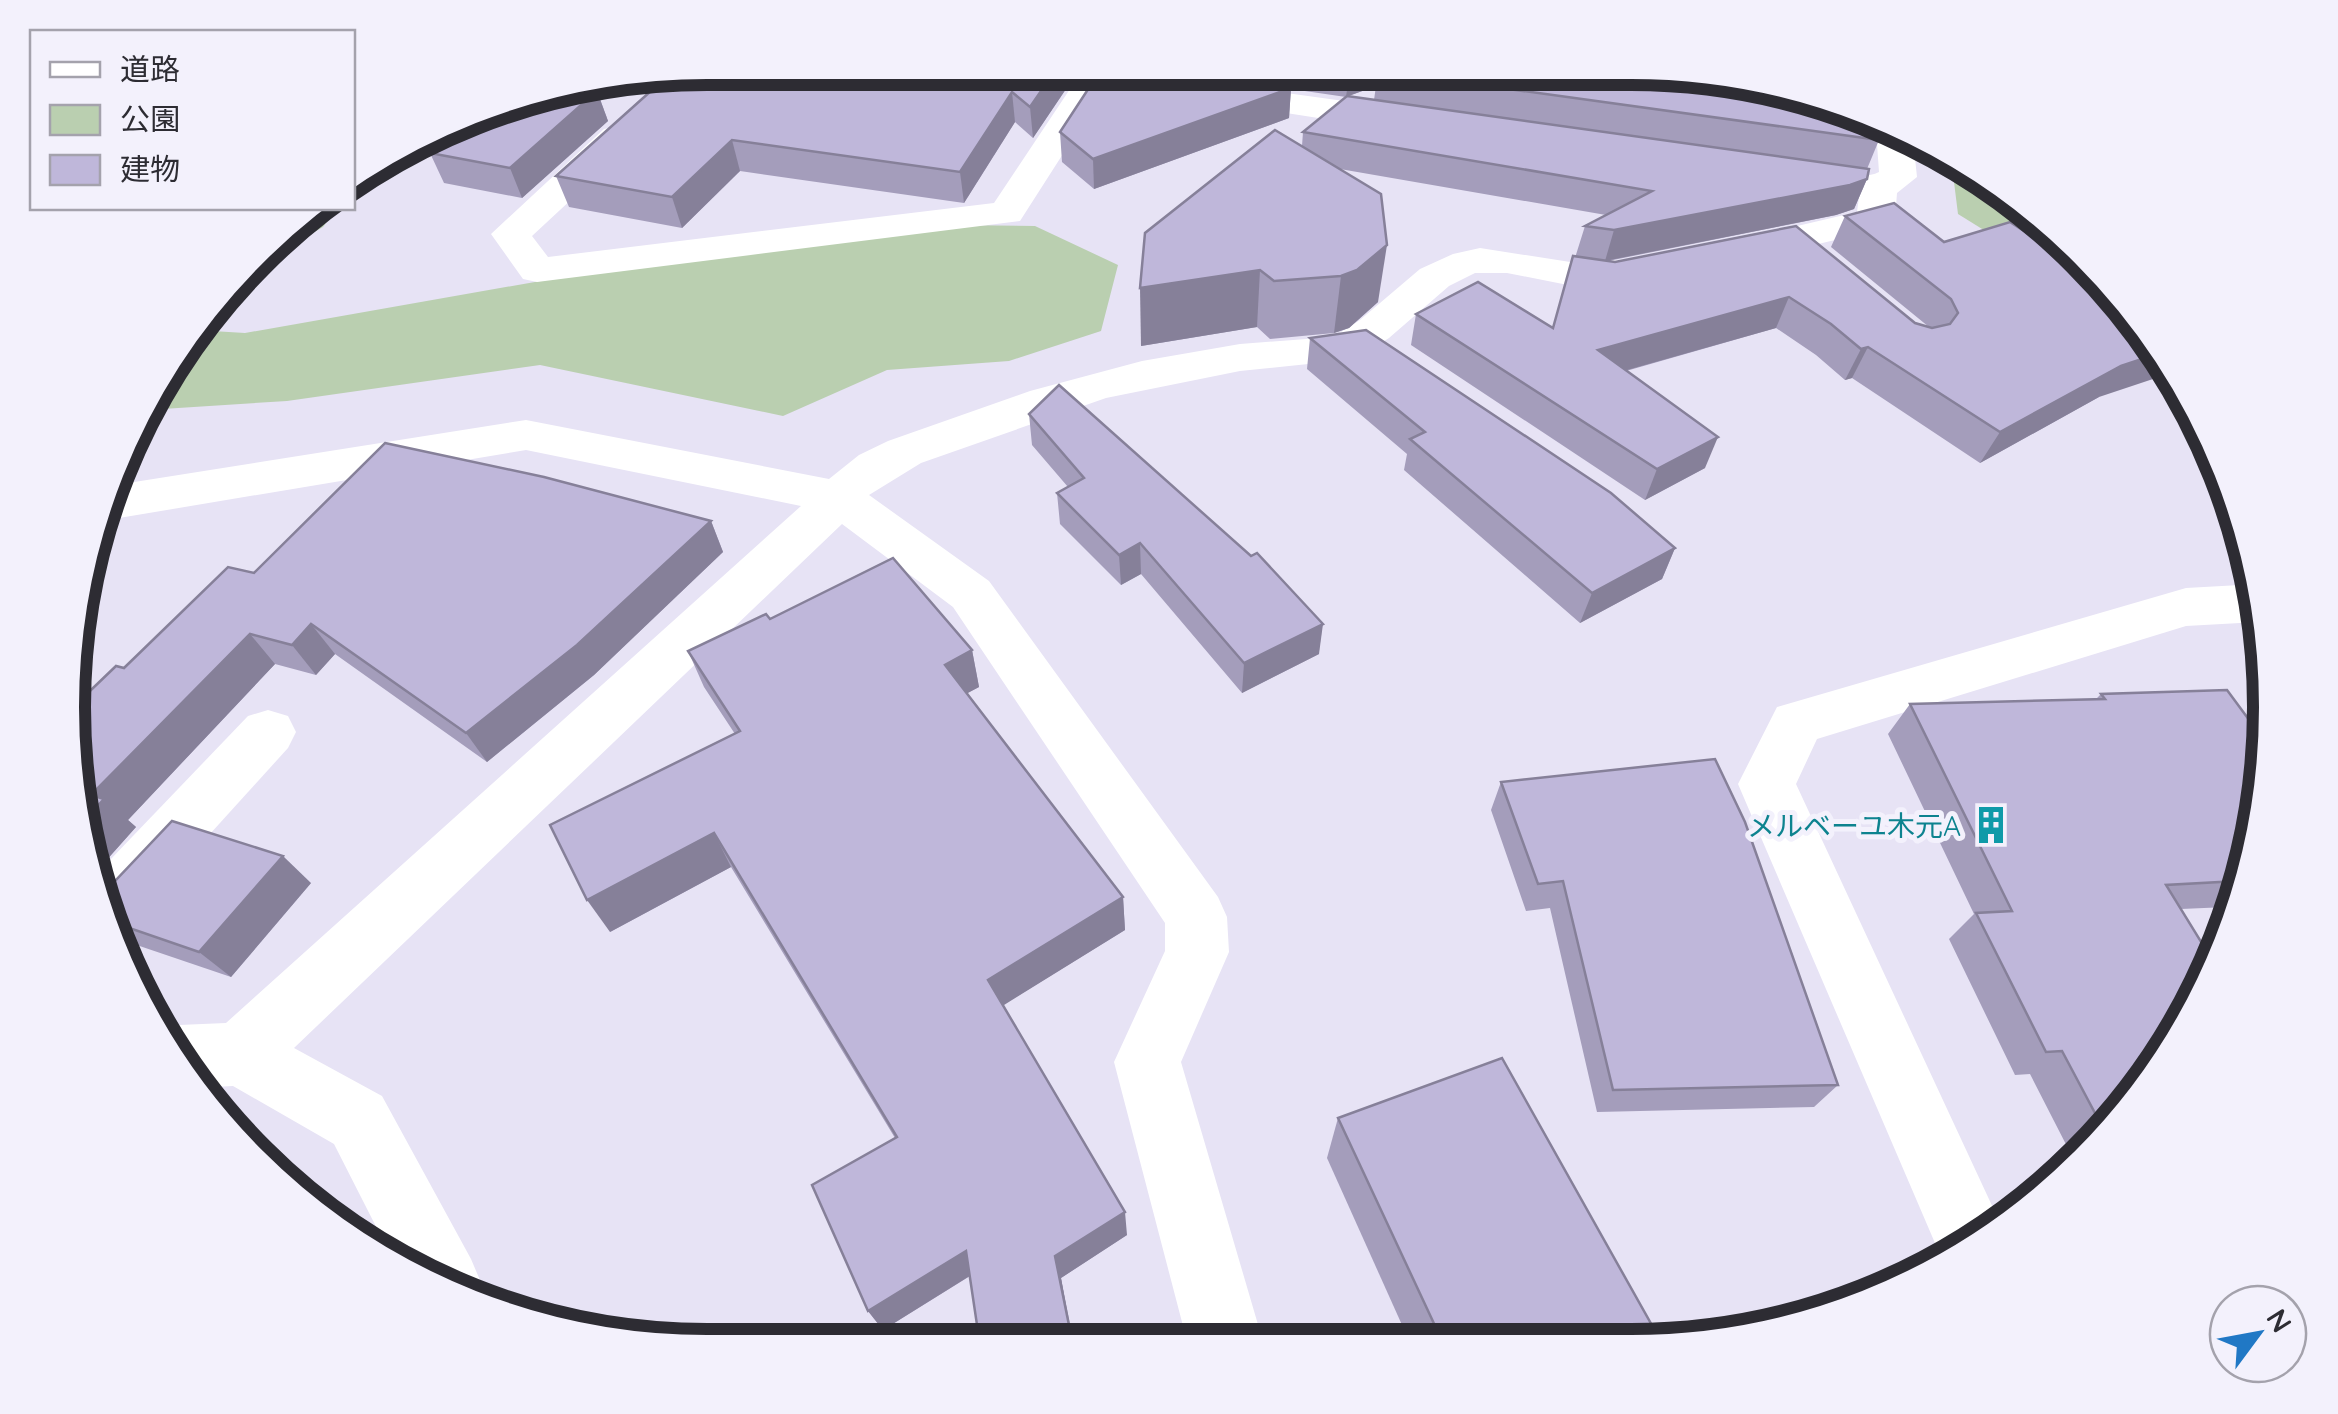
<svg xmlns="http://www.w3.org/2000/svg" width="2338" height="1414" font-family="Quicksand,'Noto Sans JP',sans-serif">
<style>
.green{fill:#bacfb0}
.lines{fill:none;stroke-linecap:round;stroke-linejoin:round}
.street{fill:#fff;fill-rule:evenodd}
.wall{fill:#a49dbb;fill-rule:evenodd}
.shaded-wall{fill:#868099}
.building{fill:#bfb7da;stroke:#868099;stroke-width:2.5}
.labels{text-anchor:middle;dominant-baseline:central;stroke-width:10;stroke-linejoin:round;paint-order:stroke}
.culture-label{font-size:28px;fill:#0d838f;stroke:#f3f1fc;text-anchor:end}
.rim{fill:none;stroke:#2d2c33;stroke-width:12}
</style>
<rect width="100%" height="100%" fill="#e7e3f5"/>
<g class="green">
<polygon points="1951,158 1987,176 2135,324 1958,214"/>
<polygon points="310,208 337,208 323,227 256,266"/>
<polygon points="864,224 1035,226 1118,265 1101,331 1009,361 887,370 783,416 540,365 287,401 147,410 176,351 196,330 245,333"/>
</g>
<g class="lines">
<g class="street">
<polygon points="1084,68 1118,68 1020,221 537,282 523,279 491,234 604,129 617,126 630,129 635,137 630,145 532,236 548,257 994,203"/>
<polygon points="1215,83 1402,109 1414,113 1420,120 1414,127 1402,131 1203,100 1198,93 1203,86"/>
<path d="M1881,123l32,16 4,38 -20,16 -2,26 -5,8 -152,36 -14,-4 -6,-8 6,-8 133,-31 2,-15 -23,-5 -6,-8 6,-8c14,-3 31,3 43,-4l-3,-42z"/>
<polygon points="1480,248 1583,264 1644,257 1658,260 1664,269 1658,278 1583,288 1507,273 1475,273 1449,286 1389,338 1356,359 1240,371 1106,398 921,463 869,495 989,581 1218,897 1227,917 1229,952 1181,1062 1264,1345 1188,1345 1114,1062 1165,951 1165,923 953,607 842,524 294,1048 382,1096 471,1259 482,1285 476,1300 392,1258 334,1144 233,1086 195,1088 165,1031 179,1025 226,1023 801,506 526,450 101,521 101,502 109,486 526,420 829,479 859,455 888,441 1030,391 1142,361 1240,344 1333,337 1360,320 1420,269 1453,254"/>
<polygon points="2258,584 2258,622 2186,626 1817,739 1796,784 2001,1225 1944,1264 1738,784 1777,707 2186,588"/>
<polygon points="268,710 288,716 296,732 288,748 151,899 130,906 109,899 100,880 109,861 248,716"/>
</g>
</g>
<g class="wall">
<path d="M1145,68l528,1 206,71 -12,29v10l-13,30 -18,6 -228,46 321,66 -98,-80 14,-31 254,181 -119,66 -128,-85 -7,2 -29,-25 -40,-27 -150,43 79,97 -60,32 -234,-155 5,-31 137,14 32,-102 21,-11 -266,-46 38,133 -29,26 -15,5 -64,6 -13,-12 -116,19 161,-200 1,-14 43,-35 -55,-8 -2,29 -195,71 -32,-27 -2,-30zM1376,86l-2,14 -26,-4z"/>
<polygon points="1068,86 1033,138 1015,122 964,203 740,171 682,228 569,207 556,176 643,97"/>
<polygon points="597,91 608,121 522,198 444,183 430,153"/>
<polygon points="1310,338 1675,548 1662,579 1580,623 1404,470 1407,454 1307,369"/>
<polygon points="1029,414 1319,654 1242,693 1141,574 1121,585 1060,524 1057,493 1068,487 1032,445"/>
<polygon points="711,521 723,552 594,675 487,762 335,654 316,675 275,664 128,820 136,827 95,873 68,712 124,668 254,573"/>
<polygon points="972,650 979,687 967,693 1123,897 1125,930 1003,1005 1127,1235 1061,1278 1074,1345 980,1345 970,1276 883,1330 868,1311 895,1138 731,867 610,932 735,734 704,687 688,651"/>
<polygon points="2101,694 2258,832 2227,907 2181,909 2162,1063 2075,1162 2030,1074 2015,1075 1949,939 1974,914 1888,734 1910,704 2096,699"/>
<polygon points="1501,782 1838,1085 1814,1107 1597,1112 1550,908 1526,911 1491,810"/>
<polygon points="311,883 231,977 116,938 101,912"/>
<polygon points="1338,1118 1663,1345 1411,1345 1327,1158"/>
</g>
<g class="shaded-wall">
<polygon points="1057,68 1067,68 1068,86 1033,138 1030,107"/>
<polygon points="1350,68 1405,69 1378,71 1376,86 1346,97"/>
<polygon points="1291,88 1289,118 1094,189 1093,159"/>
<polygon points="597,91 608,121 522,198 510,168"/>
<polygon points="1012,92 1015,122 964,203 960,172"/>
<polygon points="732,140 740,171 682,228 672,197"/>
<polygon points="1867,179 1854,209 1836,215 1605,261 1614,230"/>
<polygon points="1387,245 1378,302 1349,328 1334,333 1341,276"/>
<polygon points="1260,270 1257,327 1141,346 1140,288"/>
<polygon points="1789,297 1776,328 1588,381 1598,350"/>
<polygon points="1868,347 1852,378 1845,380 1861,349"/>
<polygon points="2163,352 2171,373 2099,397 1980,463 2000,432 2121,366"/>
<polygon points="1718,437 1705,468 1645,500 1657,469"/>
<polygon points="711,521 723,552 594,675 487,762 466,733"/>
<polygon points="1140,543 1141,574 1121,585 1119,555"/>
<polygon points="1675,548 1662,579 1580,623 1592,593"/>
<polygon points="311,624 335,654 316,675 292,645"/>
<polygon points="1323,624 1319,654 1242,693 1244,663"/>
<polygon points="250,634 275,664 128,820 136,827 95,873 86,818 91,795"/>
<polygon points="972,650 979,687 953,701 945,665"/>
<polygon points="714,833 731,867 610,932 587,900"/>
<polygon points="283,856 311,883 231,977 199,952"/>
<polygon points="1123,897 1125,930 996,1010 988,980"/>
<polygon points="1125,1212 1127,1235 1061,1278 1073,1345 1055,1256"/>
<polygon points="966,1251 976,1272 883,1330 868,1311"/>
</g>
<g class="building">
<polygon points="707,68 1057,68 1030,107 1012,92 960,172 732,140 672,197 556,176 671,73"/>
<polygon points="1102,68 1145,68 1291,88 1093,159 1060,132"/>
<polygon points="1381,68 1673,69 1837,102 1877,121 1879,140 1378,71"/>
<polygon points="579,89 597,91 510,168 430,153 487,109 502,101"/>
<polygon points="1347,96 1869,169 1867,179 1850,185 1614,230 1585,226 1652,191 1303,132"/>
<polygon points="1275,130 1381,194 1387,245 1357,270 1341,276 1274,281 1260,270 1140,288 1145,233"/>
<polygon points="1894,203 1944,242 2010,222 2075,264 2163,352 2121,366 2000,432 1868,347 1861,349 1831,324 1789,297 1598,350 1718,437 1657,469 1416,314 1478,282 1553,328 1573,256 1615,262 1796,226 1915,323 1932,328 1950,324 1958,313 1951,299 1845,216"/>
<polygon points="1366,330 1611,493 1675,548 1592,593 1410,439 1425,432 1310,338"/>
<polygon points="1059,385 1251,556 1257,553 1323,624 1244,663 1140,543 1119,555 1057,493 1084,478 1029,414"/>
<polygon points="385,443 544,477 711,521 577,645 466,733 311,624 292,645 250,634 91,795 104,799 86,818 68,712 116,666 124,668 228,567 254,573"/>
<polygon points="893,558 972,650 945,665 1123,897 988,980 1125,1212 1055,1256 1073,1345 980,1345 966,1251 868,1311 812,1185 897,1137 714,833 587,900 550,825 740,731 688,651 766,614 770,619"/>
<polygon points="2227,690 2258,732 2258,832 2238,881 2166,885 2208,953 2162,1063 2104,1130 2062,1051 2046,1052 1976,913 2012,911 1910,704 2105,699 2101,694"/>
<polygon points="1715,759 1745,822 1838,1085 1613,1090 1563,881 1538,884 1501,782"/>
<polygon points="172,821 283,856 199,952 106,920 101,912 99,898"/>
<polygon points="1502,1058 1663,1345 1444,1345 1338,1118"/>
</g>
<defs>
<g id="building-bare" transform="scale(3)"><path d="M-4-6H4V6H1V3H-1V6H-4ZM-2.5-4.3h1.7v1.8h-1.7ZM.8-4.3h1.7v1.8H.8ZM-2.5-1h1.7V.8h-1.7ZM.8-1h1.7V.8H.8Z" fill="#0f9aa8" stroke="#f3f1fc" stroke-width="2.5" paint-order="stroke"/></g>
</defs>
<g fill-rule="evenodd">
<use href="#building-bare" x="1991" y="825"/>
</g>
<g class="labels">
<g class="culture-label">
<text x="1961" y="825">メルベーユ木元A</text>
</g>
</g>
<path d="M0 0H2338V1414H0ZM707 85H1631A622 622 0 0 1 2253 707V707A622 622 0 0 1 1631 1329H707A622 622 0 0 1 85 707V707A622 622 0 0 1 707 85Z" fill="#f3f1fc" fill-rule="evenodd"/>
<path class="rim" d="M707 85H1631A622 622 0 0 1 2253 707V707A622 622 0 0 1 1631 1329H707A622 622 0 0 1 85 707V707A622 622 0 0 1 707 85Z"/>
<rect x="30" y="30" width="325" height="180" fill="#f3f1fc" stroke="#a4a2ac" stroke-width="2.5"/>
<rect x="50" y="62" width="50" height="15" fill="#ffffff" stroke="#a4a2ac" stroke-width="2.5"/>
<text x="120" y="80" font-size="30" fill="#2d2c33">道路</text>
<rect x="50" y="105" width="50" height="30" fill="#bacfb0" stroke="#a4a2ac" stroke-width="2.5"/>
<text x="120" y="130" font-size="30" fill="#2d2c33">公園</text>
<rect x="50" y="155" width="50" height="30" fill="#bfb7da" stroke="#a4a2ac" stroke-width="2.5"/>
<text x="120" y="180" font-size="30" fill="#2d2c33">建物</text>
<g transform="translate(2258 1334) rotate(58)"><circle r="48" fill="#f3f1fc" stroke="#a4a2ac" stroke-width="2.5"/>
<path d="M0-8L18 38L0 25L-18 38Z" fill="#2078c5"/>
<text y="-15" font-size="28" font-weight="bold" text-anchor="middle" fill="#2d2c33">N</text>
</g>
</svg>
